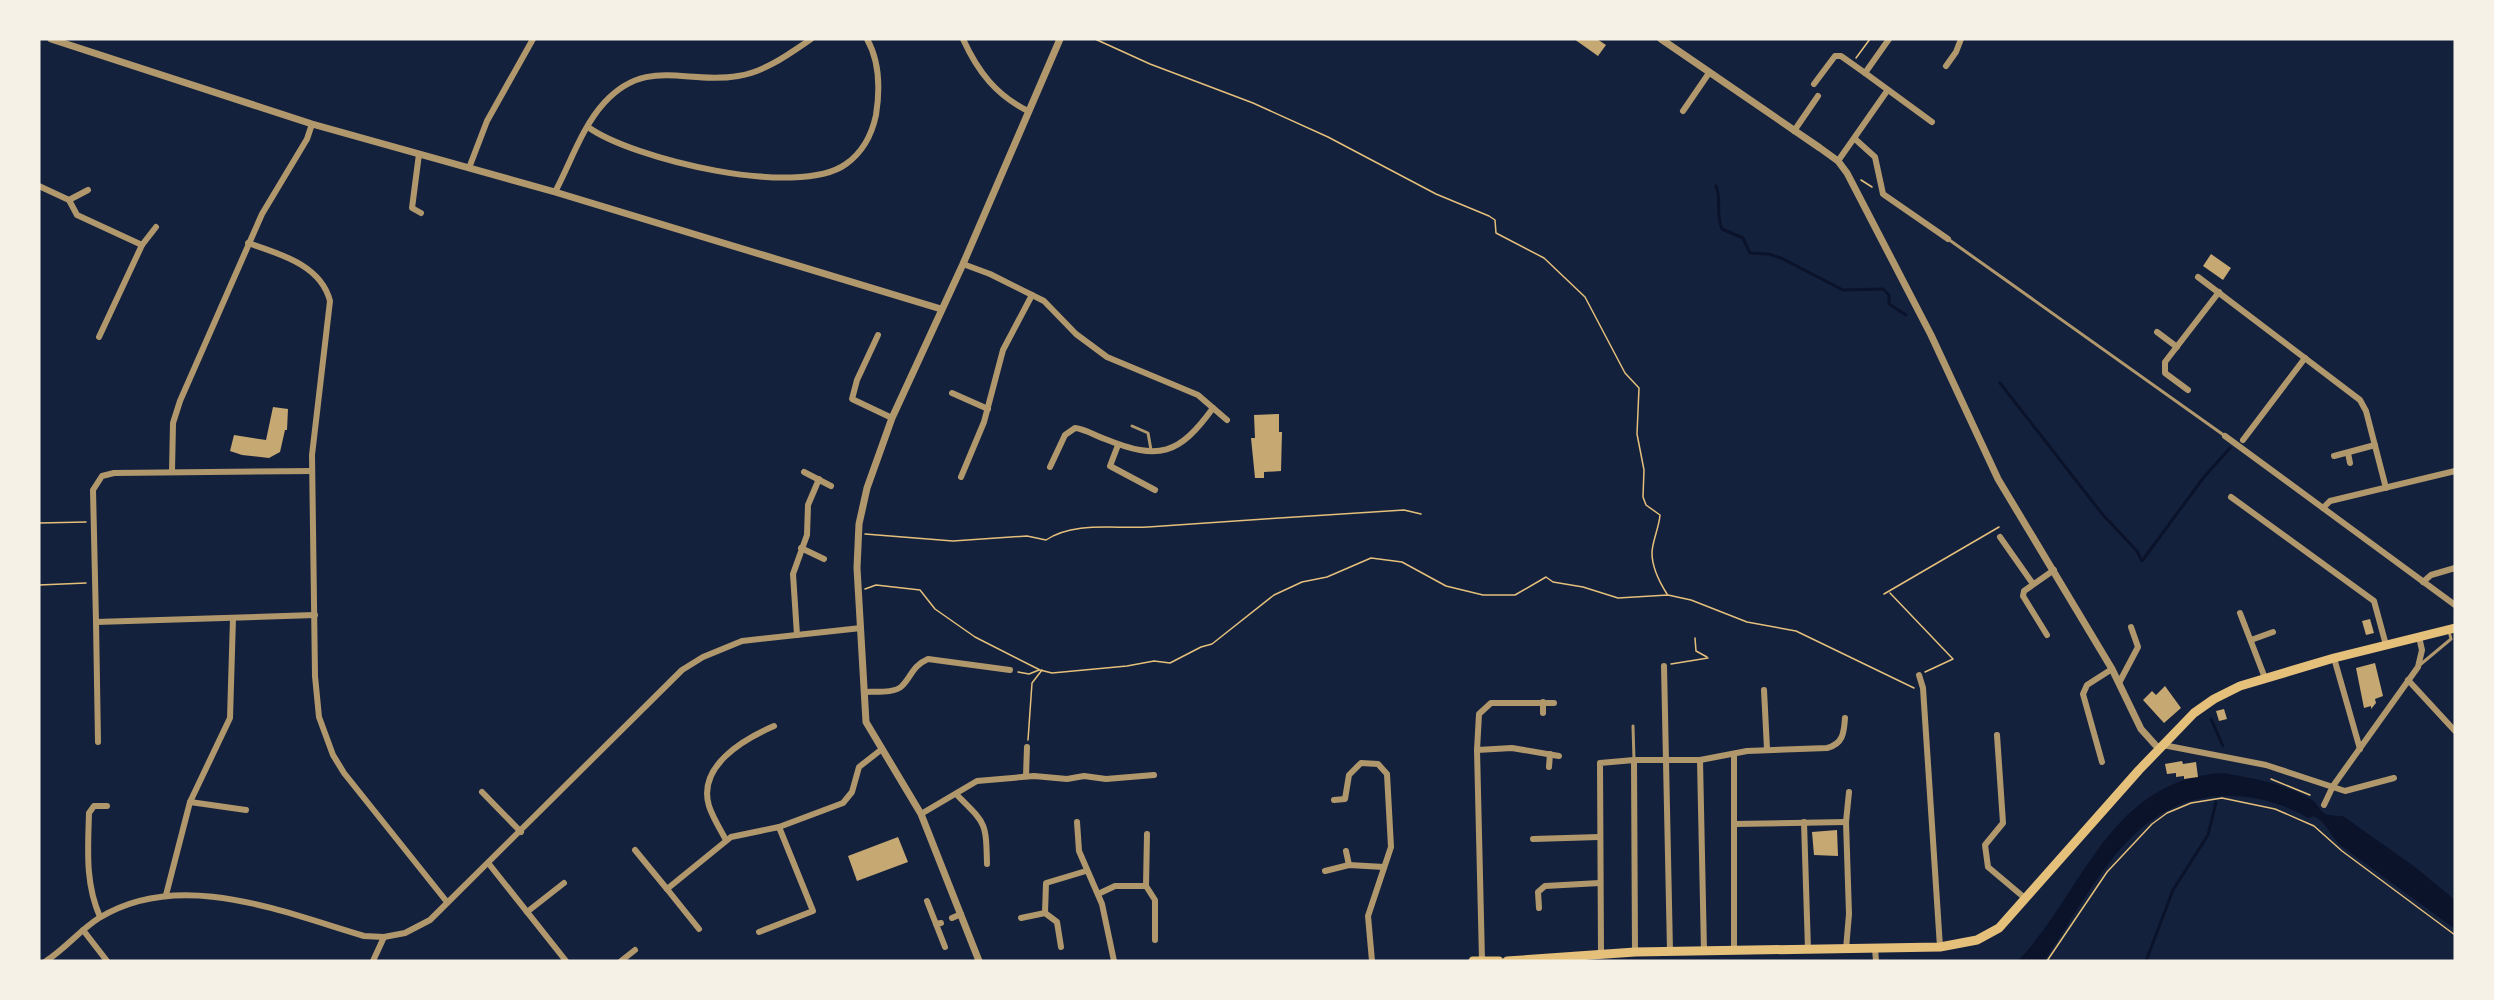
<svg xmlns="http://www.w3.org/2000/svg" width="2494" height="1000" font-family="Literata,serif">
<style>
.water{fill:#0b132b}
.lines{fill:none;stroke-linecap:round;stroke-linejoin:round}
.stream{stroke:#0b132b;stroke-width:3}
.building{fill:#c6a872}
.path{stroke:#e5c07b;stroke-width:1.5}
.service{stroke:#b1986c;stroke-width:3}
.minor{stroke:#b1986c;stroke-width:6}
.tertiary{stroke:#b1986c;stroke-width:7}
.primary{stroke:#e5c07b;stroke-width:9}
</style>
<rect width="100%" height="100%" fill="#14213d"/>
<path class="water" d="M2223,773c29,5 60,10 86,25 16,9 5,18 34,18l72,51 40,33v29l-115,-84c-10,-10 -14,-23 -26,-29l-6,2c-24,-14 -51,-22 -79,-22 -99,-1 -136,96 -185,165h-26c66,-70 92,-182 205,-188z"/>
<g class="lines">
<g class="stream">
<path d="M1716,186c6,15 -1,25 6,43l21,9 7,15 19,1 14,5 60,31 40,-1 6,6v9l17,11"/>
<polyline points="2000,383 2103,515 2137,551 2142,561 2204,477 2230,448"/>
<polyline points="2211,719 2223,746"/>
<polyline points="2146,961 2173,890 2208,835 2216,802"/>
</g>
</g>
<g class="building">
<polygon points="1574,39 1597,39 1606,45 1598,56"/>
<polygon points="2211,254 2231,268 2223,280 2203,266"/>
<polygon points="273,407 288,409 287,430 285,430 280,452 269,458 242,455 230,451 234,435 266,440"/>
<polygon points="1279,414 1279,432 1282,432 1281,471 1264,472 1264,478 1255,478 1251,438 1255,438 1254,415"/>
<polygon points="2370,619 2374,633 2366,635 2362,621"/>
<polygon points="2375,663 2383,696 2375,699 2376,703 2371,709 2371,706 2364,708 2356,668"/>
<polygon points="2165,686 2181,708 2164,723 2143,700 2152,691 2156,695"/>
<polygon points="2224,709 2227,719 2219,721 2216,711"/>
<polygon points="2182,761 2183,764 2196,762 2198,777 2184,779 2184,776 2176,777 2176,773 2167,774 2165,764"/>
<polygon points="1837,830 1838,856 1814,855 1812,832"/>
<polygon points="898,837 908,862 857,881 848,856"/>
</g>
<g class="lines">
<g class="path">
<path d="M1095,39l55,25 103,39 75,34 108,57 53,22 6,4 1,13 48,25 41,39 40,76 14,15 -2,46 7,36 -1,27 3,8 14,10c-1,13 -8,27 -8,38 0,14 8,30 15,41"/>
<polyline points="1856,58 1870,39"/>
<polyline points="1861,180 1872,187"/>
<polyline points="39,523 86,522"/>
<path d="M865,534l88,7 74,-5 19,4c28,-19 69,-11 102,-13 85,-6 171,-12 256,-17l17,4"/>
<polyline points="39,585 86,583"/>
<polyline points="865,589 876,585 920,590 935,609 975,637 1040,670 1052,673 1127,666 1154,661 1170,663 1201,647 1212,644 1274,595 1302,582 1327,577 1371,558 1402,562 1446,586 1483,595 1515,595 1546,577 1553,582 1583,587 1618,598 1668,595 1691,600 1747,622 1796,631 1914,688"/>
<polyline points="1890,593 1953,659 1925,672"/>
<polyline points="1884,594 1999,527"/>
<polyline points="1695,638 1696,651 1707,657"/>
<polyline points="1671,664 1708,658"/>
<polyline points="1018,672 1029,674 1039,670"/>
<polyline points="1028,740 1032,683 1042,670"/>
<polyline points="2271,779 2310,795"/>
<polyline points="2047,961 2107,872 2152,824 2167,813 2191,803 2222,798 2275,809 2314,826 2342,851 2455,935"/>
</g>
<g class="service">
<polyline points="1948,239 2225,436"/>
<polyline points="1132,426 1148,433 1151,450"/>
<polyline points="2421,664 2451,639 2449,631"/>
<polyline points="1633,726 1634,760"/>
</g>
<g class="minor">
<path d="M963,39c15,33 33,56 65,72"/>
<polyline points="1889,39 1865,73 1932,122"/>
<polyline points="1946,66 1956,52 1961,39"/>
<polyline points="1814,84 1835,56 1841,56 1865,73"/>
<polyline points="1683,111 1709,73"/>
<path d="M588,127c44,32 210,72 258,37 17,-12 26,-30 30,-49 4,-25 4,-53 -9,-76"/>
<polyline points="1794,131 1818,96"/>
<polyline points="1855,139 1875,157 1883,194 1948,239"/>
<polyline points="419,154 412,208 421,213"/>
<polyline points="1838,161 1887,91"/>
<polyline points="469,168 487,121 533,39"/>
<polyline points="39,186 69,200 77,215 142,245"/>
<path d="M555,192c15,-28 27,-65 49,-89 43,-47 82,-18 134,-27 27,-4 51,-22 73,-37"/>
<polyline points="69,200 88,190"/>
<path d="M248,243c32,11 73,22 82,58l-18,154 3,221 4,41 14,38 11,18 103,129"/>
<polyline points="963,264 990,274 1044,301 1076,334 1107,357 1198,395 1227,420"/>
<polyline points="2198,277 2360,400 2366,411 2386,488"/>
<polyline points="2157,332 2177,347"/>
<polyline points="878,335 857,380 852,399 892,418"/>
<polyline points="99,337 142,245 156,227"/>
<polyline points="2188,390 2165,373 2165,362 2219,292"/>
<polyline points="952,393 988,409"/>
<polyline points="2225,436 2455,605"/>
<polyline points="2243,440 2305,358"/>
<polyline points="1118,445 1110,466 1155,490"/>
<polyline points="2348,453 2350,463"/>
<polyline points="2334,456 2375,445"/>
<path d="M1050,467l15,-32 10,-7c10,1 21,8 30,11 54,22 74,16 108,-31"/>
<polyline points="172,471 173,423 180,401 262,214 307,139 312,124"/>
<polyline points="312,471 114,473 102,476 93,490 96,622 315,615"/>
<polyline points="804,472 831,486"/>
<polyline points="961,477 984,422 1003,350 1032,295"/>
<polyline points="2231,497 2374,601 2386,645"/>
<polyline points="2323,508 2330,501 2455,471"/>
<polyline points="2000,537 2033,584"/>
<polyline points="801,548 824,559"/>
<polyline points="2423,582 2431,575 2455,568"/>
<polyline points="2240,613 2265,678"/>
<polyline points="96,622 98,742"/>
<polyline points="797,635 793,574 807,535 808,505 819,479"/>
<polyline points="2047,635 2023,596 2024,591 2054,570"/>
<polyline points="2251,640 2273,632"/>
<polyline points="2334,658 2360,749"/>
<polyline points="1664,666 1670,951"/>
<polyline points="1919,675 1923,688 1940,947"/>
<polyline points="2408,680 2455,731"/>
<polyline points="2119,683 2138,647 2131,627"/>
<polyline points="1764,690 1767,749"/>
<path d="M864,692c10,-1 30,2 38,-6 10,-10 10,-20 26,-27l82,11"/>
<polyline points="1543,702 1543,713"/>
<polyline points="1997,735 2003,823 1985,845 1988,867 2026,899"/>
<polyline points="2163,745 2266,765 2345,791 2394,778"/>
<polyline points="1477,750 1512,748 1559,756"/>
<polyline points="1734,754 1734,951"/>
<polyline points="1634,760 1635,952"/>
<polyline points="1700,760 1704,951"/>
<polyline points="2102,762 2083,694 2087,685 2112,669"/>
<polyline points="1549,767 1550,754"/>
<polyline points="1026,776 1027,747"/>
<polyline points="482,792 521,832"/>
<path d="M956,794c30,30 30,27 31,70"/>
<polyline points="1334,800 1345,799 1349,775 1361,763 1378,764 1387,774 1391,847 1368,916 1372,961"/>
<polyline points="190,802 246,810"/>
<polyline points="2324,805 2333,786 2418,667 2422,650 2419,637"/>
<polyline points="921,814 977,781 1034,776 1067,779 1084,776 1106,779 1154,775"/>
<polyline points="1077,822 1079,851 1102,904 1114,961"/>
<polyline points="1804,822 1808,950"/>
<polyline points="1734,824 1846,822"/>
<polyline points="1147,834 1146,886 1155,900 1155,940"/>
<polyline points="1533,839 1599,837"/>
<path d="M726,840c-6,-11 -13,-22 -17,-34 -12,-40 35,-67 65,-80"/>
<polyline points="635,850 667,889"/>
<polyline points="1346,851 1349,865"/>
<polyline points="489,864 566,961"/>
<polyline points="1325,871 1349,865 1384,867"/>
<polyline points="1098,894 1115,886 1146,886"/>
<polyline points="166,895 190,802 230,718 233,618"/>
<polyline points="927,901 936,924"/>
<polyline points="1539,908 1538,892 1545,886 1600,883"/>
<polyline points="527,912 564,883"/>
<path d="M100,917c-15,-34 -12,-68 -11,-104l5,-7h13"/>
<polyline points="952,918 961,914"/>
<polyline points="1021,918 1045,913"/>
<polyline points="941,923 936,924 945,947"/>
<polyline points="699,929 667,889 731,837 779,827 843,803 852,792 859,767 882,749"/>
<polyline points="83,930 107,961"/>
<polyline points="759,932 813,911 779,827"/>
<polyline points="1061,947 1057,922 1045,913 1046,883 1086,871"/>
<polyline points="1846,949 1849,914 1846,822 1849,792"/>
<polyline points="1875,949 1876,961"/>
<path d="M1601,953l-1,-190 34,-3h66l47,-9 80,-3c16,-4 17,-15 18,-30"/>
<polyline points="1482,960 1477,750 1479,714 1491,703 1554,703"/>
<path d="M46,961c19,-12 34,-31 53,-43 81,-50 183,-6 265,18l20,1 21,-4 25,-13 252,-250 21,-13 39,-16 119,-13"/>
<polyline points="373,961 384,937"/>
<polyline points="621,961 635,950"/>
</g>
<g class="tertiary">
<polyline points="51,39 312,124 555,192 941,309"/>
<polyline points="1661,39 1820,148 1838,161 1847,173 1931,335 1998,479 2112,669 2141,729 2159,749"/>
<polyline points="979,961 921,814 866,722 857,568 859,524 867,488 892,418 963,264 1060,39"/>
</g>
<g class="primary">
<polyline points="1473,961 1499,961"/>
<polyline points="1507,961 1635,952 1940,947 1977,940 1999,928 2139,770 2194,713 2214,699 2240,686 2334,658 2455,628"/>
</g>
</g>
<rect width="2494" height="1000" fill="none" stroke="#f6f1e7" stroke-width="81"/>
</svg>
